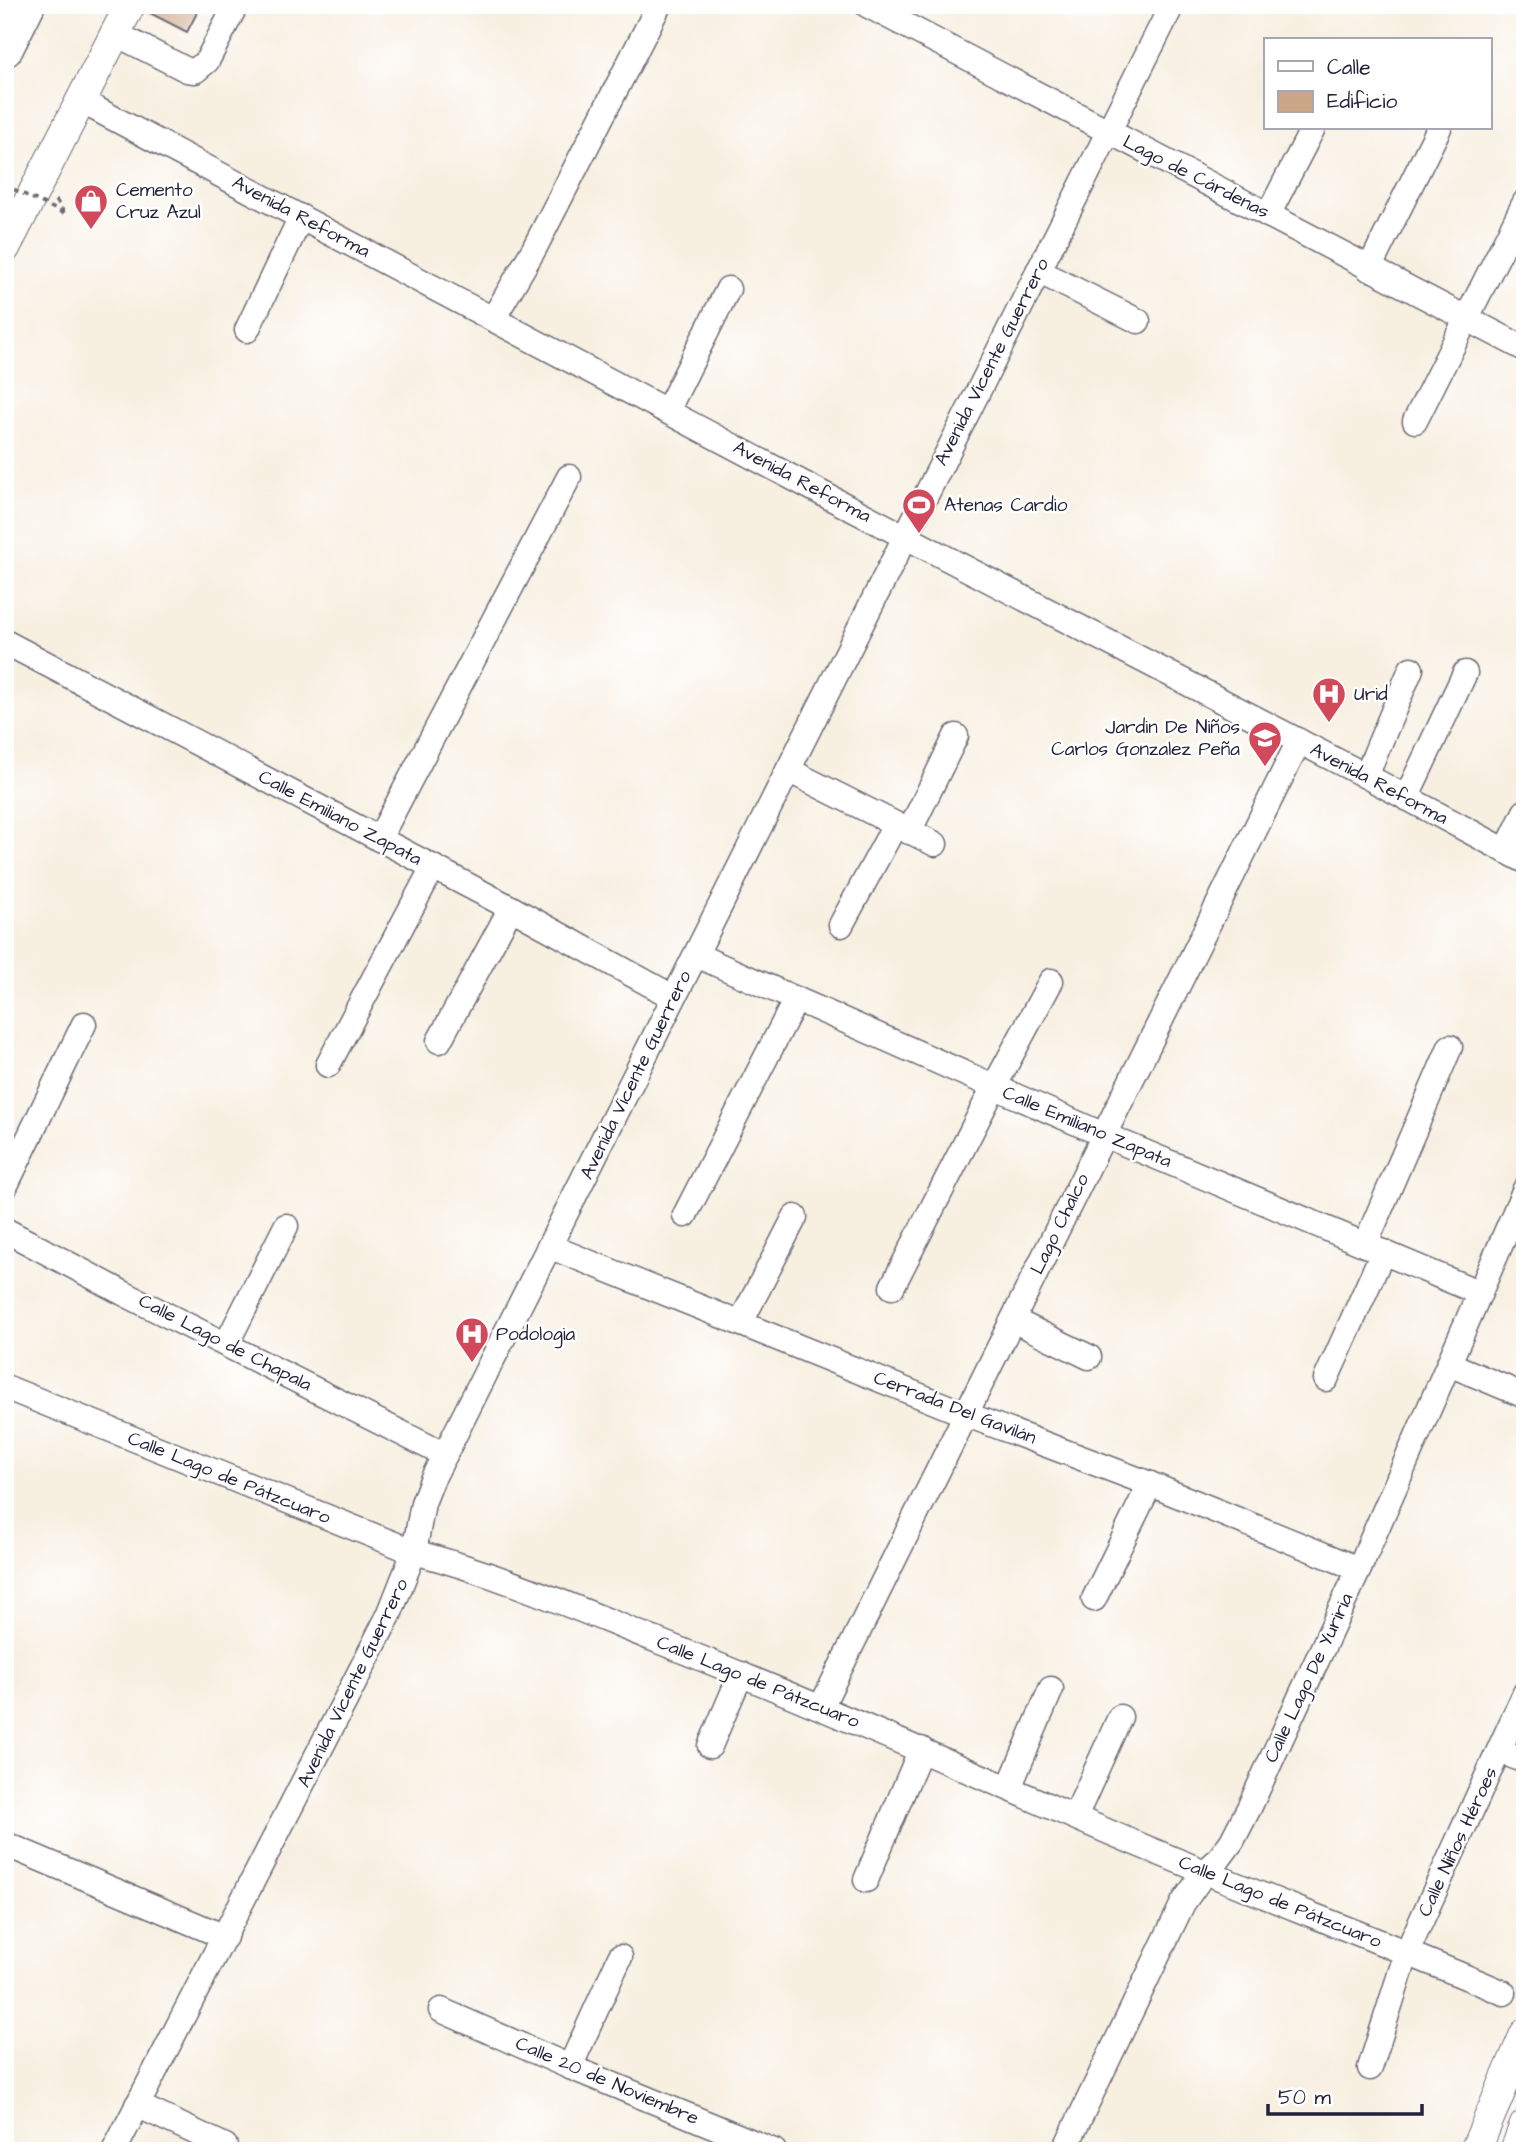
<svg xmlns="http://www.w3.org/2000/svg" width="1530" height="2156" font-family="'Architects Daughter',sans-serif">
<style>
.building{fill:#cda687}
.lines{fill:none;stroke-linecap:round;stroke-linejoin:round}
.minor-casing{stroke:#6d6a75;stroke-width:27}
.major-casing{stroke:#6d6a75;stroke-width:32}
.highway-casing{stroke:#6d6a75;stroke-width:38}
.path{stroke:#6d6a75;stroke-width:3.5;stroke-dasharray:5 5;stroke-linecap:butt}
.minor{stroke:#fff;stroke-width:24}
.major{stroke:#fff;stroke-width:30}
.highway{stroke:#fff;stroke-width:35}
.path-bridge{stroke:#6d6a75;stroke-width:3.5;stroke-dasharray:5 5;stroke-linecap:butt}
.labels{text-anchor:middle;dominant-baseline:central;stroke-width:5;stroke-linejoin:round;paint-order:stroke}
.street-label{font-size:19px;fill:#22223b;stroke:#fff}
.poi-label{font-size:19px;fill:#22223b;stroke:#fff;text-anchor:start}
</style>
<rect width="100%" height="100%" fill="#fff"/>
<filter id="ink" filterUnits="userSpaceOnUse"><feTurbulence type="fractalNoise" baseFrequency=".0143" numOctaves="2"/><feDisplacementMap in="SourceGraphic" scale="14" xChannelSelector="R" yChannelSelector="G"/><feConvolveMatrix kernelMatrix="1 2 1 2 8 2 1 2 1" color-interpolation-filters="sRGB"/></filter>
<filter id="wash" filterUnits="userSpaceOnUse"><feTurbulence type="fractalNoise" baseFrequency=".00686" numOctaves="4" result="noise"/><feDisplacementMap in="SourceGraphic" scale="28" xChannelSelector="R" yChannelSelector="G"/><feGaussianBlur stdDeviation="1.57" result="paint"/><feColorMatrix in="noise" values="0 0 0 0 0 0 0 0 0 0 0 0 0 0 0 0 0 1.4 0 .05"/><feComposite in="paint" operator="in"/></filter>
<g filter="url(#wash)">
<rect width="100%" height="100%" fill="#f7efe0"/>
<g id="blocks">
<polygon class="building" points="147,5 201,5 187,32 146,11"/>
</g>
</g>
<g filter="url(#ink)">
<use href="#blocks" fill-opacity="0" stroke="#6d6a75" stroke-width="2"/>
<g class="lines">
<g class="minor-casing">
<g id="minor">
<polyline points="867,5 1525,349"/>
<polyline points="116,34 187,70 195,71 207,61 236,5"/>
<polyline points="81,101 825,495 1366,776 1525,861"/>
<polyline points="1268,215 1313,128"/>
<polyline points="1369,269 1439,128"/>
<polyline points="1038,271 1138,321"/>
<polyline points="493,319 534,249 659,5"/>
<polyline points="247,330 301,217"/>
<polyline points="667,411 728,289"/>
<polyline points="1415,421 1525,202"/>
<polyline points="5,642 511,908 673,997"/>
<polyline points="788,770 935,844"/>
<polyline points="1366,776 1411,669"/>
<polyline points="1406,798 1465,673"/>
<polyline points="909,832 956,736"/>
<polyline points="379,839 569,477"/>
<polyline points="1506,851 1525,812"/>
<polyline points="841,925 895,825"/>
<polyline points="696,955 1104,1135 1480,1293"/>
<polyline points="439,1041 511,908"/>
<polyline points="328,1065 433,867"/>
<polyline points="5,1187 84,1024"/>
<polyline points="685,1215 796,999"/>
<polyline points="5,1230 123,1293 445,1455"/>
<polyline points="1365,1245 1450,1047"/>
<polyline points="551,1247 965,1414 1150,1484 1359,1569"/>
<polyline points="892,1287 994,1087 1051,981"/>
<polyline points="1013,1320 1089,1357"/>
<polyline points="741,1322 795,1217"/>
<polyline points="227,1343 286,1226"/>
<polyline points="1449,1364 1525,1396"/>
<polyline points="1326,1379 1383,1252"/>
<path d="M5,1387l409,165c84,22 164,57 244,89 139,55 277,115 414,175 142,63 289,116 432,177"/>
<polyline points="1094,1599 1150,1484"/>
<polyline points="821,1707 1299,741"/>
<polyline points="710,1746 741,1674"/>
<polyline points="1500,1751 1525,1761"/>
<polyline points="1009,1788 1051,1689"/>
<polyline points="1075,1817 1120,1717"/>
<polyline points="5,1844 225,1937"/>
<polyline points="866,1880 921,1749"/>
<polyline points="441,2010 570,2067 774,2151"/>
<polyline points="570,2067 620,1957"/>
<polyline points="1370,2068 1407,1952 1525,1693"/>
<polyline points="137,2105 225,2146"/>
<polyline points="114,2151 389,1615 414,1552 423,1503 432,1480 1172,5"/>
<polyline points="1064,2151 1183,1903 1204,1873 1218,1860 1232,1841 1250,1806 1359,1569 1525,1189"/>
</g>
</g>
<g class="major-casing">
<g id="major">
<polyline points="5,248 130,5"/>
<polyline points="1475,2151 1525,2034"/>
<polyline points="1515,2151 1525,2125"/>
</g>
</g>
<g class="highway-casing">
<polyline id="highway" points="5,49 27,5"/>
</g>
<polyline class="path" points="56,200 65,214"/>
<use href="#minor" class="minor"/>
<use href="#major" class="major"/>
<use href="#highway" class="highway"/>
<polyline class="path-bridge" points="5,185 65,214"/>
</g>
</g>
<defs>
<g id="shop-pin" transform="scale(1.75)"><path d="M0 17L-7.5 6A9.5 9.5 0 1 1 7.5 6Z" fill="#d1495b" stroke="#fff"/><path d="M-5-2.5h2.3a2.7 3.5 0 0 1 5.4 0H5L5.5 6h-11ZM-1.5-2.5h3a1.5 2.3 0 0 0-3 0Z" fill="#fff"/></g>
<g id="stadium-pin" transform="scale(1.75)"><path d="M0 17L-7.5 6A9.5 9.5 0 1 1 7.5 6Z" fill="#d1495b" stroke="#fff"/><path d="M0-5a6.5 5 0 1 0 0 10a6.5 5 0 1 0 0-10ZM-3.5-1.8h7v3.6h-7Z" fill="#fff"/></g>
<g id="hospital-pin" transform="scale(1.75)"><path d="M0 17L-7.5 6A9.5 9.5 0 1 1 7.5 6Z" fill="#d1495b" stroke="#fff"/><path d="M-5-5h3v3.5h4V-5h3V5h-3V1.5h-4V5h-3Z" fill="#fff"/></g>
<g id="school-pin" transform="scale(1.75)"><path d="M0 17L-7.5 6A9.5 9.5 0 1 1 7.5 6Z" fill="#d1495b" stroke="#fff"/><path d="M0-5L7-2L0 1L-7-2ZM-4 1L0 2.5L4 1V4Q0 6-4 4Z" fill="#fff"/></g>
</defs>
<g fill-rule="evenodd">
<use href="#shop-pin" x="91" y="201"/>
<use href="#stadium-pin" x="919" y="505"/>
<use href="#hospital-pin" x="1329" y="694"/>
<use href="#school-pin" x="1265" y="738"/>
<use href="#hospital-pin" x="472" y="1334"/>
</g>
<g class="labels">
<g class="street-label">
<text transform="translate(1196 177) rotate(27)">Lago de Cárdenas</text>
<text transform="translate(301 217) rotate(28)">Avenida Reforma</text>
<text transform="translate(992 362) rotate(-63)">Avenida Vicente Guerrero</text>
<text transform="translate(802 482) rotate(28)">Avenida Reforma</text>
<text transform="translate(1379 784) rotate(28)">Avenida Reforma</text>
<text transform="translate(340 818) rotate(28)">Calle Emiliano Zapata</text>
<text transform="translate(636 1075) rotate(-64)">Avenida Vicente Guerrero</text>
<text transform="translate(1087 1127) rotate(23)">Calle Emiliano Zapata</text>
<text transform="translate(1060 1224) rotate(-64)">Lago Chalco</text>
<text transform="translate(225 1343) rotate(27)">Calle Lago de Chapala</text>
<text transform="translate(955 1408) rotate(21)">Cerrada Del Gavilán</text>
<text transform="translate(229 1478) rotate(22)">Calle Lago de Pátzcuaro</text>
<text transform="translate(1309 1678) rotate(-65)">Calle Lago De Yuriria</text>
<text transform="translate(758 1682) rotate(22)">Calle Lago de Pátzcuaro</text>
<text transform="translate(353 1683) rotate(-64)">Avenida Vicente Guerrero</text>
<text transform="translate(1458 1842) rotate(-65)">Calle Niños Héroes</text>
<text transform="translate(1280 1902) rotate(22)">Calle Lago de Pátzcuaro</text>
<text transform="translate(607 2081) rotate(23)">Calle 20 de Noviembre</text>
</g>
<g class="poi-label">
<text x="116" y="190">Cemento<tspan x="116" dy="22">Cruz Azul</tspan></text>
<text x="944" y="505">Atenas Cardio</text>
<text x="1354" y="694">Urid</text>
<text x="1240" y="727" text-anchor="end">Jardin De Niños<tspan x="1240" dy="22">Carlos Gonzalez Peña</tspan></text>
<text x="496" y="1334">Podologia</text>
</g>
</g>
<rect width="1530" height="2156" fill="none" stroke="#fff" stroke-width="28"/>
<rect x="1264" y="38" width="228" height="91" fill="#ffffff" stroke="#a7a7b1" stroke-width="2"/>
<rect x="1278" y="61" width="35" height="10" fill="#ffffff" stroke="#a7a7b1" stroke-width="2"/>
<text x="1327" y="74" font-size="21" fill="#22223b">Calle</text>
<rect x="1278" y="91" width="35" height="21" fill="#cda687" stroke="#a7a7b1" stroke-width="2"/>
<text x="1327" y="108" font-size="21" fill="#22223b">Edificio</text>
<path d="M1268 2104v10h154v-10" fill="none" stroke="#22223b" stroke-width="3.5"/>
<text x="1278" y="2104" font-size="21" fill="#22223b" stroke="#ffffff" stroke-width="5" paint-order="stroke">50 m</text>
</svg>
